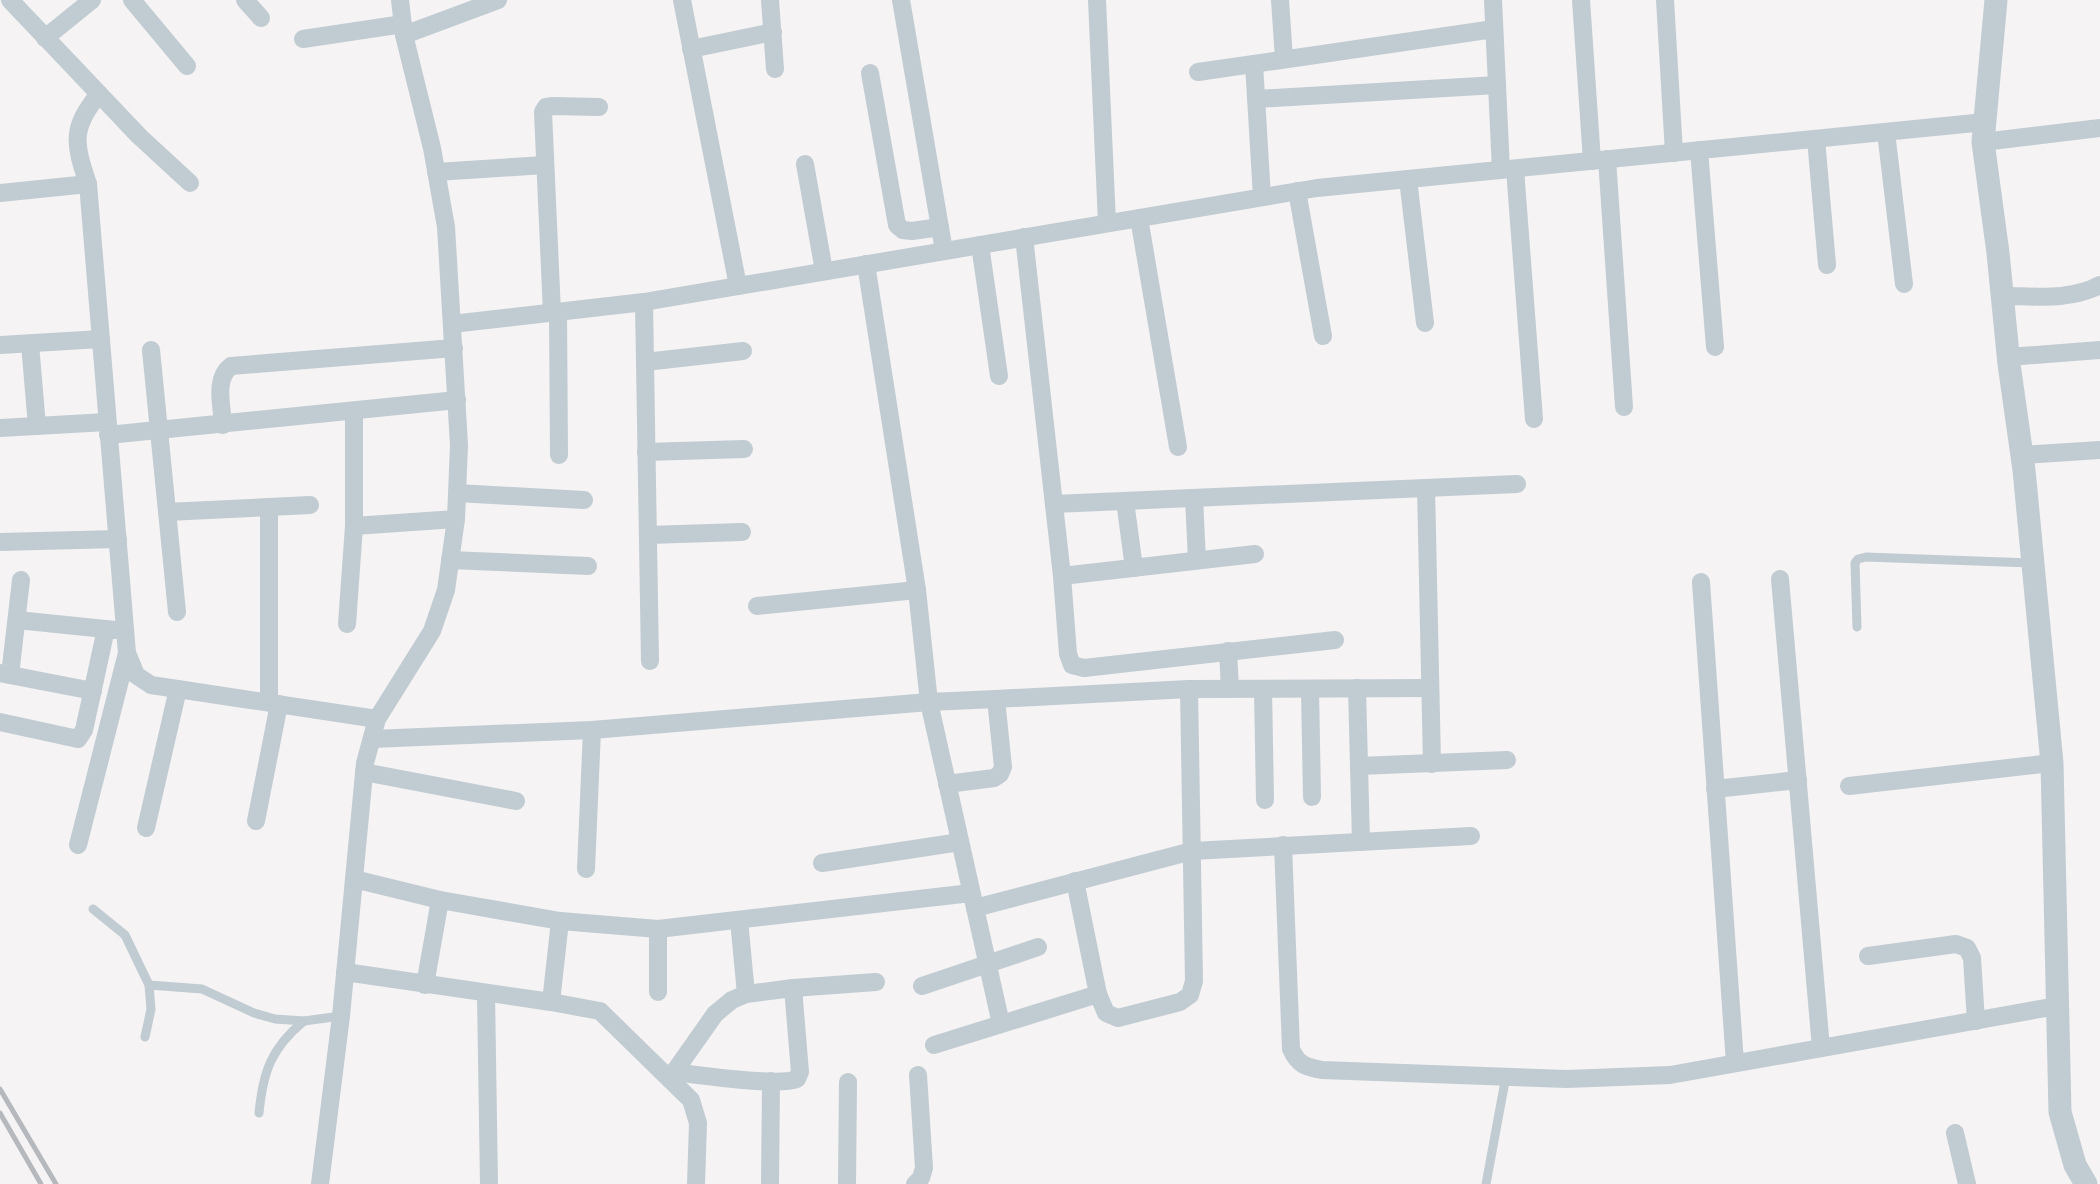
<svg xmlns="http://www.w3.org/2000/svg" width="2100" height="1184" font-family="'Space Grotesk',sans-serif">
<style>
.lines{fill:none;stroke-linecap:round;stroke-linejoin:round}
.service{stroke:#c1cbd2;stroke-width:9}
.minor{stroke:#c1cbd2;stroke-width:18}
.tertiary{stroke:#c1cbd2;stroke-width:23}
.rail{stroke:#b5b8bd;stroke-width:5}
</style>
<rect width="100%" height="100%" fill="#f5f3f3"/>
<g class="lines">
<g class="service">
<polyline points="1857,627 1855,563 1858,559 1866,557 2031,563"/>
<polyline points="93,909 125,935 149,985 151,1009 145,1037"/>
<polyline points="149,985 202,989 254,1013 275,1019 304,1021 341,1016"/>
<path d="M259,1113c4,-41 12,-65 45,-92"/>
<polyline points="1486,1184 1506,1076"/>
</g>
<g class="minor">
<polyline points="10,0 139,136 190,183"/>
<polyline points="132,0 187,66"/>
<polyline points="245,0 261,18"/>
<polyline points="682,0 738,286"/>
<polyline points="770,0 775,69"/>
<polyline points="901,0 944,251"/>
<polyline points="1097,0 1107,223"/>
<polyline points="1280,0 1284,59"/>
<polyline points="1493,0 1501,170"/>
<polyline points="1581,0 1592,161"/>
<polyline points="1665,0 1674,153"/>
<polyline points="404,35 498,0"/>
<polyline points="45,38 92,0"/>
<polyline points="303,39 403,24"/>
<polyline points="691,49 773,32"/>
<polyline points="1254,64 1262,197"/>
<polyline points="1198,72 1494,29"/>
<polyline points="870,73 897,225 903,230 912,231 940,227"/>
<path d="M99,94c-28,34 -25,49 -11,90l39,469 9,22 15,10 226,34"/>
<polyline points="1256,99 1497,85"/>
<polyline points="1886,132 1904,284"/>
<polyline points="1816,139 1827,265"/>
<polyline points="1983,142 2100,128"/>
<polyline points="1699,150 1715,347"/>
<polyline points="1607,159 1624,407"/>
<polyline points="805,164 824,271"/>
<polyline points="1515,169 1534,419"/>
<polyline points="436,172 545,165"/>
<polyline points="1408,179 1425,323"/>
<polyline points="1297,191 1323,336"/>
<polyline points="0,193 88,184"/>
<polyline points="1139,218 1178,447"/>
<polyline points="1024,237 1062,576 1068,654 1072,665 1084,668 1335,640"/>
<polyline points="980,245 999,376"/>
<polyline points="866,264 917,590 929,702 1001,1024"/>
<path d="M2002,296c32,0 69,5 98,-11"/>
<polyline points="644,302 650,661"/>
<polyline points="558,312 559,455"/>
<polyline points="552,313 543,112 546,107 553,106 599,107"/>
<polyline points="452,324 644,302 1317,188 1985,122"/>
<polyline points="30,344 37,426"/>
<polyline points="0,345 101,339"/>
<polyline points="151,350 177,612"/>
<polyline points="2008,357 2100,350"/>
<polyline points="645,362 743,351"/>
<path d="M223,425c-1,-20 -9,-46 8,-59l223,-18"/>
<polyline points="0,428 107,422"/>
<polyline points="108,435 457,400"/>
<polyline points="646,452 744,449"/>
<polyline points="2022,455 2100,450"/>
<polyline points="1426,488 1432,764"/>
<polyline points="457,493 584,500"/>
<polyline points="1194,498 1197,560"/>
<polyline points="1125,501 1134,568"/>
<polyline points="1054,504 1517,484"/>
<polyline points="269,507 269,702"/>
<polyline points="167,512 310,505"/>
<polyline points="354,526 456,519"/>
<polyline points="648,535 742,532"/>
<polyline points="0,542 118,539"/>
<polyline points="450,560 588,566"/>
<polyline points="1062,576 1255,554"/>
<polyline points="1780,579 1821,1048"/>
<polyline points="1701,582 1735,1063"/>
<polyline points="757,606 917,590"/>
<polyline points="17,620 115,630"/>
<polyline points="347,624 354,526 354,411"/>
<polyline points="1228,651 1230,689"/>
<polyline points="0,673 93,691"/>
<polyline points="10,675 21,580"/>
<polyline points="1357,688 1361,842"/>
<polyline points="1263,689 1265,800"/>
<polyline points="1310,689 1312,797"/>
<polyline points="0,722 78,739 84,730 106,629"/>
<polyline points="372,739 592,730 929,702 996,699 1189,689 1430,688"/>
<polyline points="1359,766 1507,760"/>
<polyline points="364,772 516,801"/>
<polyline points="947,784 994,778 1000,774 1003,767 996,699"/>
<polyline points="1849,786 2052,763"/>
<polyline points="1715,789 1798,780"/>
<polyline points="256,821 279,704"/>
<polyline points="146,828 178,689"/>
<polyline points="78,845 127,653"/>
<path d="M1283,845l8,204c7,16 15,18 31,21l245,9 103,-4 387,-69"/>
<polyline points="822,863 960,842"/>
<polyline points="586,869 592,730"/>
<polyline points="354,879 440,900 560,921 658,929 971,893"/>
<polyline points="1075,881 1098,994 1106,1013 1118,1018 1180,1002 1190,995 1194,981 1189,689"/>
<polyline points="975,908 1192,851 1471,836"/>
<polyline points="739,920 746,994"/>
<polyline points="1868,956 1956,944 1967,948 1972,958 1976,1021"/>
<polyline points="345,972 551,1002 600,1011 691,1100 698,1123 696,1184"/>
<polyline points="425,985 440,900"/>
<polyline points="922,986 1038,947"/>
<polyline points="658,992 658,929"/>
<polyline points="486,994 489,1184"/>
<polyline points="551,1002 560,921"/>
<polyline points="934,1045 1098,994"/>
<path d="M673,1072c26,3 104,15 124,7l3,-7 -7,-84"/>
<polyline points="670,1078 715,1014 732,1000 746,994 793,988 876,982"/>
<polyline points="1955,1133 1967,1184"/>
<polyline points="320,1184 341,1016 365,763 377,719 432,631 446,590 456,519 459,445 446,227 432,148 404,35 400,0"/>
<polyline points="770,1184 771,1081"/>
<polyline points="847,1184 848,1082"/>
<polyline points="915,1184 921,1178 924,1168 918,1075"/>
</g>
<polyline class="tertiary" points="1996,0 1983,142 1998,253 2009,364 2024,470 2052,763 2060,1112 2075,1165 2086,1184"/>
<g class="rail">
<polyline points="0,1089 56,1184"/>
<polyline points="0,1113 41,1184"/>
</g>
</g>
</svg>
